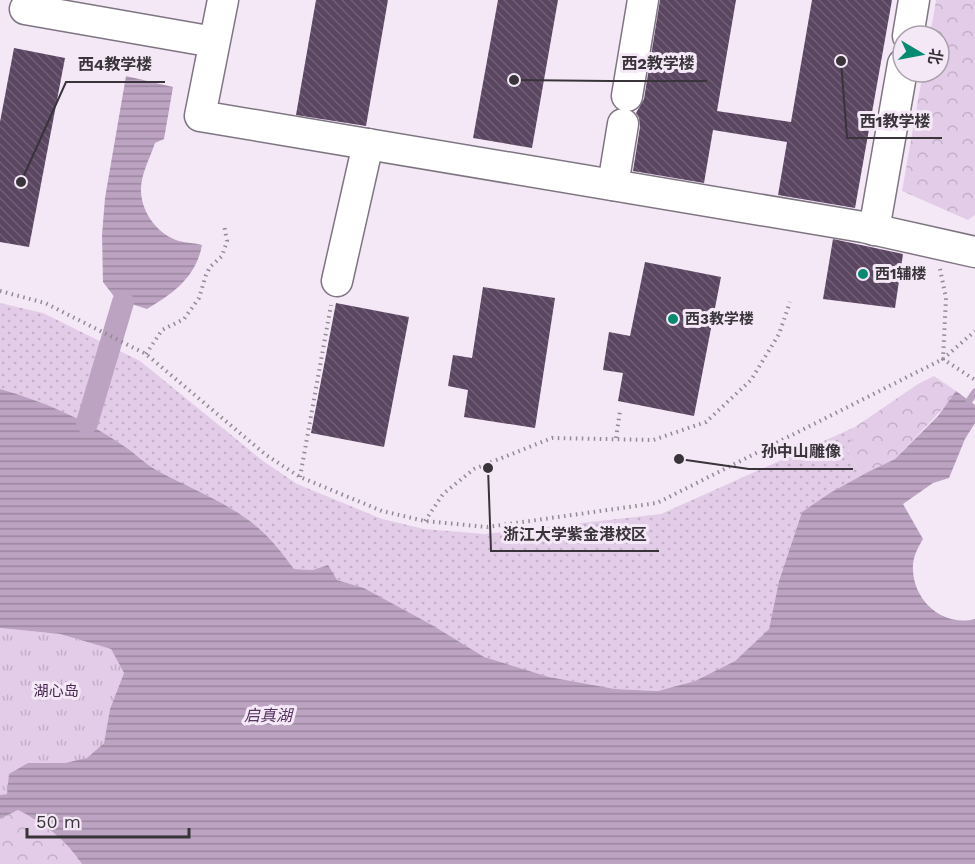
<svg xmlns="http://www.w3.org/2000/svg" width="975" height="864" font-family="'Work Sans','Noto Sans SC',sans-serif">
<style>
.grass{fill:url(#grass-dots)}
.forest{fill:url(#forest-crowns)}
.park{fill:url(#park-tufts)}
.water{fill:url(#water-rules)}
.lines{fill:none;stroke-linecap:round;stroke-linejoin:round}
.stream{stroke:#bca3c2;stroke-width:7}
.canal{stroke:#bca3c2;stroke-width:22}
.building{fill:url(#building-back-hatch)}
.minor-casing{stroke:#7f7582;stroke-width:33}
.path{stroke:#928a94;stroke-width:4;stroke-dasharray:1.5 4.5;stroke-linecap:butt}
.minor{stroke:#fff;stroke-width:30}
.poi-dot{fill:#058b71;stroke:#f4e8f7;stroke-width:2}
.labels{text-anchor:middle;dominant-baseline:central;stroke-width:6;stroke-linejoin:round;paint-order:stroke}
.poi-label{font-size:15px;font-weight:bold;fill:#383439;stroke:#f4e8f7;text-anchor:start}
.park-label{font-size:15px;fill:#45244d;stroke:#f4e8f7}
.water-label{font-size:16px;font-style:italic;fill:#573560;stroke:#f4e8f7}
.leader{fill:none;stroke:#383439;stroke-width:2}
.callout-dot{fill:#383439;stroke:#f4e8f7;stroke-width:2}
.callout-label{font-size:16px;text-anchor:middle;font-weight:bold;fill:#383439;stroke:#f4e8f7;stroke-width:6;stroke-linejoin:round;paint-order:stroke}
</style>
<defs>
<pattern id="grass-dots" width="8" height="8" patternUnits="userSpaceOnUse" patternTransform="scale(1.5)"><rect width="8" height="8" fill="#e2cce7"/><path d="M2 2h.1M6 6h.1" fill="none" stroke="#c3b0c7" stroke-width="1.8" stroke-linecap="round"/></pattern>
<pattern id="forest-crowns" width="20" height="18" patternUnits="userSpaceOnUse" patternTransform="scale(1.5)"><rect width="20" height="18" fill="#e2cce7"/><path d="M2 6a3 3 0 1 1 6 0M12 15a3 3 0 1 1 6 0" fill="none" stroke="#c3b0c7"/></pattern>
<pattern id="park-tufts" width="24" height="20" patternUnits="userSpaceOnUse" patternTransform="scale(1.5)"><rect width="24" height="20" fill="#e2cce7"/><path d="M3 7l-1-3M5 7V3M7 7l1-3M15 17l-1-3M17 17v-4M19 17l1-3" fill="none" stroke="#c3b0c7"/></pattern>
<pattern id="water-rules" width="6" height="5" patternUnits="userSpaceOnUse" patternTransform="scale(1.5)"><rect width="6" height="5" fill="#bca3c2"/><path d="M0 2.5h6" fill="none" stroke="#9a869f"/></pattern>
<pattern id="building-back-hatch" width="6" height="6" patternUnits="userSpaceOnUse" patternTransform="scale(1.5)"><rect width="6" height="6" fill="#5b4661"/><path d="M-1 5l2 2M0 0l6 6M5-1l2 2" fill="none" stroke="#705f75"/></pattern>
</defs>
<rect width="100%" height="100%" fill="#f4e8f7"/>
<path class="grass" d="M0,303l43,10 97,48 123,100 34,23 85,35 42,10 61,5 176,-20 194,-87 -7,25 13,24 -59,36 -23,69 -10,48 -34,32 -40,20 -36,10 -44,-2 -66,-12 -65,-19 -52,-33 -68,-37 -27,-8 -24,-10 -19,-1c-13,-18 -28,-37 -47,-50 -28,-20 -59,-32 -89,-48 -13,-7 -24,-19 -37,-27 -37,-25 -78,-43 -121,-55z"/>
<g class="forest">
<polygon points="936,0 975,0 975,215 968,220 902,191 923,72 939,72 939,36 930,36"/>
<polygon points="934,376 956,391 950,401 895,459 861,476 848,452 855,427 918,384"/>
<path d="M18,810c26,13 47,29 64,54h-82v-45z"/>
</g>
<polygon class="park" points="0,628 60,634 111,649 124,673 110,709 104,743 87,759 65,763 28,763 7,794 0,795"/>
<g class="water">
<path d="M126,76l47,11 -9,52 -9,4c-5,15 -15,33 -14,49 1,22 18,43 38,49 7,2 16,2 23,4 -6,32 -28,48 -55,64l-31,-10 -13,-17 -1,-47 3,-37z"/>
<path d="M0,389c43,12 84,30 121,55 13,8 24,20 37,27 30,16 61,28 89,48 19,13 34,32 47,50l19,1 15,-5 9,15 27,8 68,37 52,32 65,20 66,12 43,2 37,-10 40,-20 34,-32 10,-48 23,-69 28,-19 38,-21 27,-13 43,-43 18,-25 19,14v18l-10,16 -16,39 -16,5 -30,21 20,35c-6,10 -11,20 -10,31 1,32 31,57 62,49v245h-893c-17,-25 -38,-41 -64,-54l-18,9v-24l7,-1 2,-20 19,-11h37l22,-5 17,-15 6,-34 14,-36 -13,-24 -51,-15 -60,-6z"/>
</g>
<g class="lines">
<polyline class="stream" points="969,401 975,392"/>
<polyline class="canal" points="87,423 123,302"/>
</g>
<g class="building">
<polygon points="316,0 388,0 366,126 296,115"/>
<polygon points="498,0 558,0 532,148 473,138"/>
<polygon points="660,0 736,0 717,111 791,122 812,0 892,0 855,208 778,195 787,142 713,130 704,183 633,171 640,127 639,118 636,113 644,99"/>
<polygon points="14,48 65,58 29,247 0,242 0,122"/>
<polygon points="833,239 903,254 895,308 823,299"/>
<polygon points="645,262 721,277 694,416 618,401 623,373 603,370 609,332 630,336"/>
<polygon points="483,287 555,298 535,428 464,417 468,390 448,386 453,355 472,358"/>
<polygon points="336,303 409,317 384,447 311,433"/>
</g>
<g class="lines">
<g class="minor-casing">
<g id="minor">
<polyline points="223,0 200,116 863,227 975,252"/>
<polyline points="25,9 214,42"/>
<polyline points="908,36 914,0"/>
<polyline points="627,96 643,0"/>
<polyline points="613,185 623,124"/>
<polyline points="874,230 903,64"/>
<polyline points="337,281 368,144"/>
</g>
</g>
<g class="path">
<polyline points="940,269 946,298 943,359 975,380"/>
<polyline points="0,291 45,303 146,354 266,455 300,477 382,511 425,521 487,527 657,503 943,359 975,331"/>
<polyline points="146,354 162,330 184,319 199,298 206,275 210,267 222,256 227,241 224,225"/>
<polyline points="616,438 620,411"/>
<polyline points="300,477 331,305"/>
<polyline points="425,521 443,494 474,469 552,438 653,440 706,422 751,380 779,334 790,302"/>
</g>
<use href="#minor" class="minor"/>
</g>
<g class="poi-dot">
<circle cx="863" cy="274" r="6"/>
<circle cx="673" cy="319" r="6"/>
</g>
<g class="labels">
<g class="poi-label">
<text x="875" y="274">西1辅楼</text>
<text x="685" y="319">西3教学楼</text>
</g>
<g class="park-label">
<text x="56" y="691">湖心岛</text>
</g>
<g class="water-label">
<text x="268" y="715">启真湖</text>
</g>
</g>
<path class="leader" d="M514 80L610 81H707M21 182L66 82H165M841 61L847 138H942M679 459L749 469H853M488 468L491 551H659"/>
<g class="callout-dot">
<circle cx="514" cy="80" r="6"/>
<circle cx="21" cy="182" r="6"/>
<circle cx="841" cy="61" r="6"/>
<circle cx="679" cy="459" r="6"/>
<circle cx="488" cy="468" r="6"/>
</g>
<g class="callout-label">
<text x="658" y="69">西2教学楼</text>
<text x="115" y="70">西4教学楼</text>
<text x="895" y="127">西1教学楼</text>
<text x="801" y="457">孙中山雕像</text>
<text x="575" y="540">浙江大学紫金港校区</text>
</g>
<g transform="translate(921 54) rotate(100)"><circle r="28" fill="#f4e8f7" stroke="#a9a0ab" stroke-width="1.5"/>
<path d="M0-4.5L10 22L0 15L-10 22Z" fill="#058b71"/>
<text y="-9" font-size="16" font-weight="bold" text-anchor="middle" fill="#383439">北</text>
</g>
<path d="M27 828v9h162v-9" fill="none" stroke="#383439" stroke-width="3"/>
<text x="36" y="828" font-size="18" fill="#383439" stroke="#f4e8f7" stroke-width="4.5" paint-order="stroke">50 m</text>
</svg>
